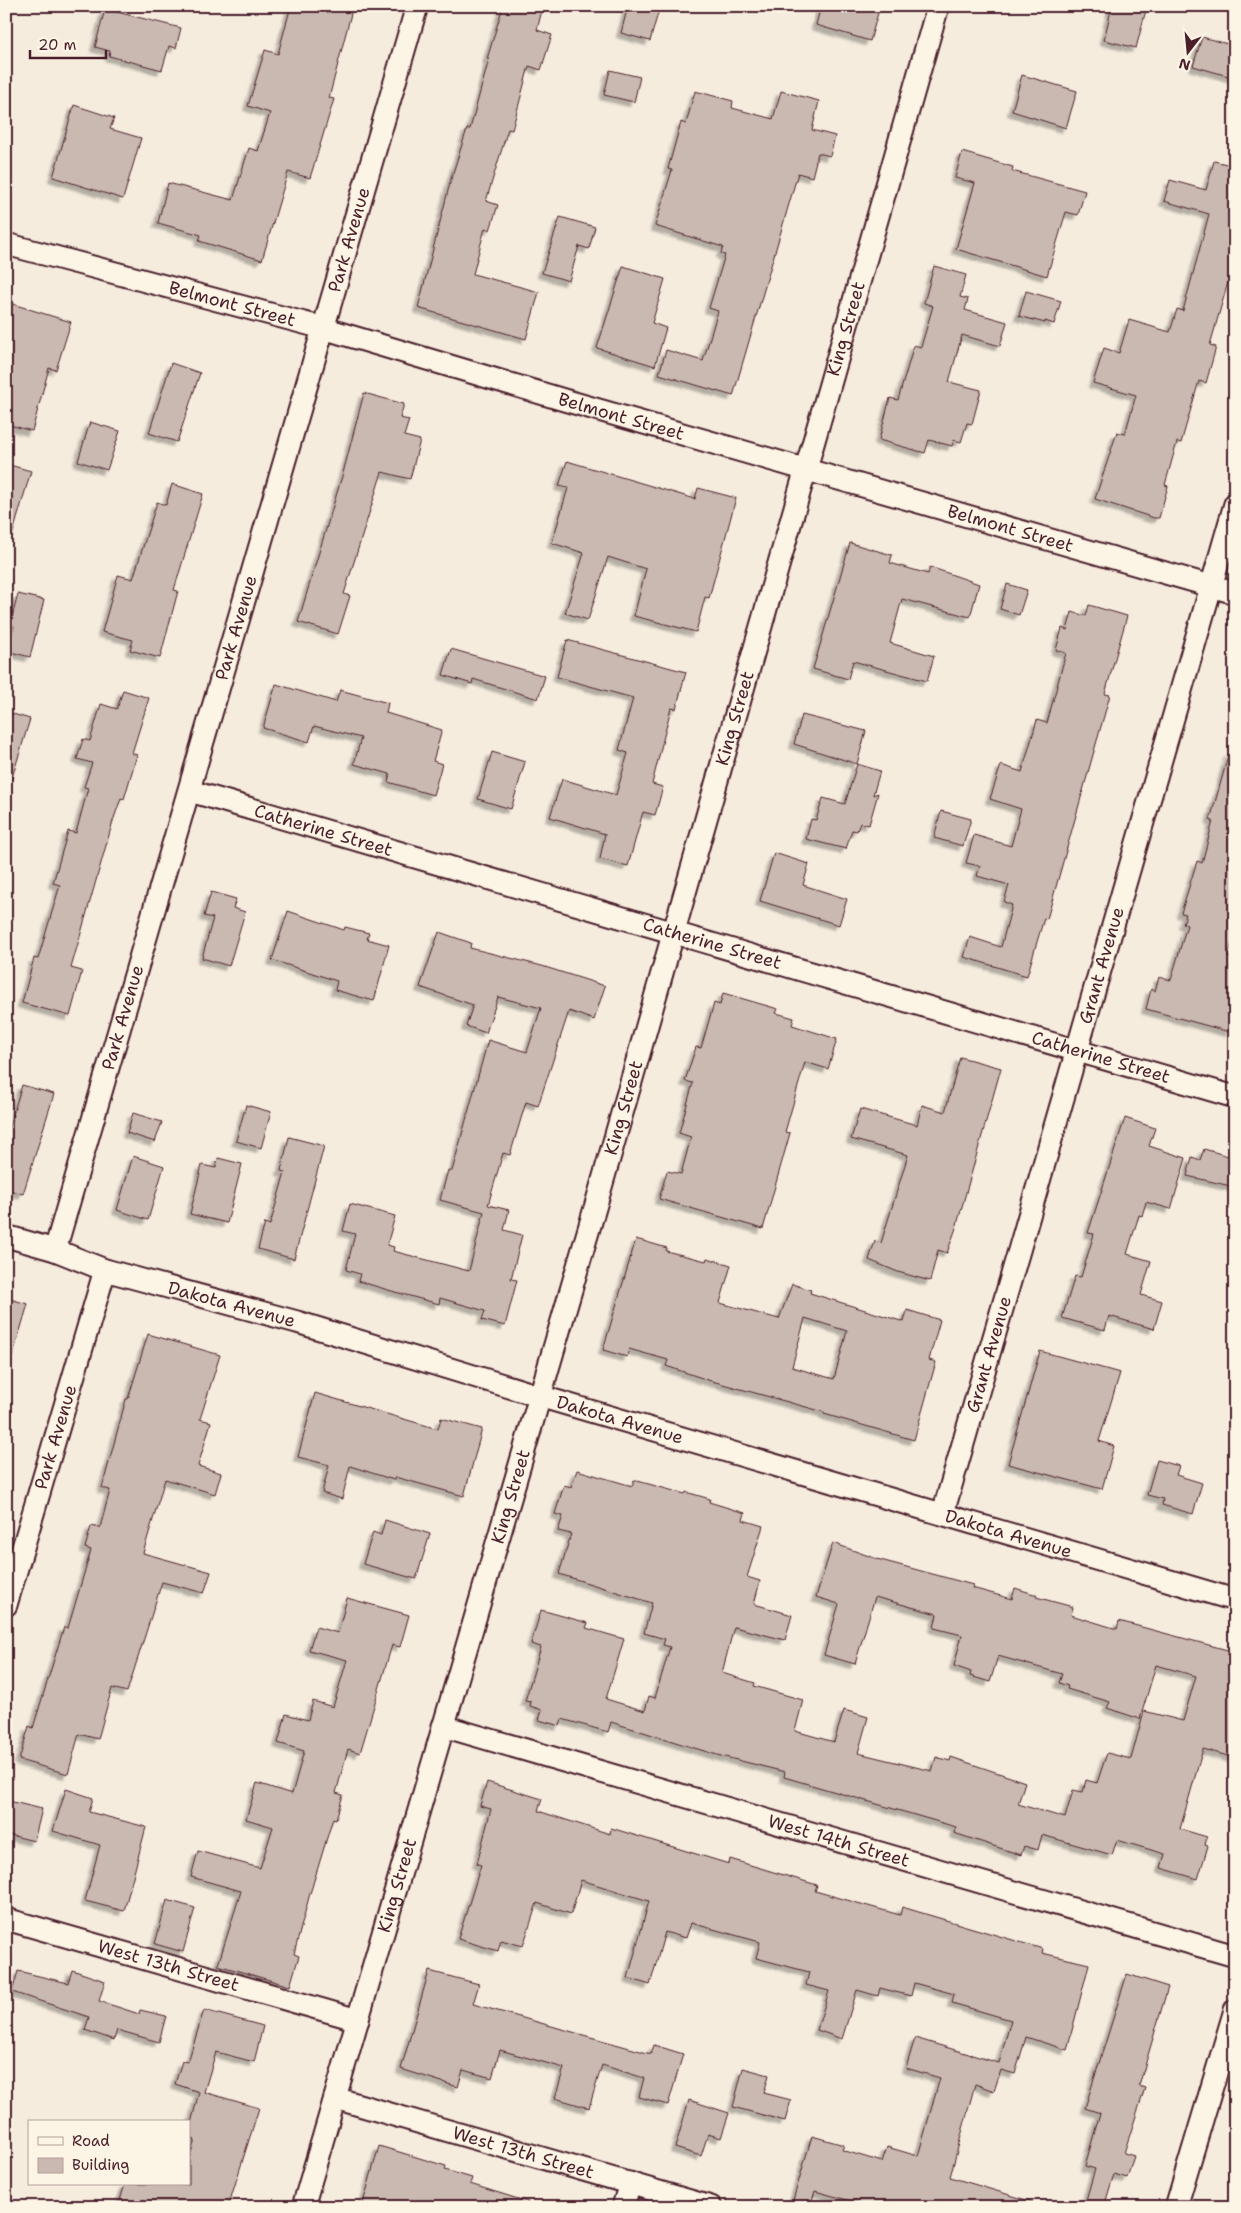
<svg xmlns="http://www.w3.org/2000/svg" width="1241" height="2213" font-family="'Shantell Sans',sans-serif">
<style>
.building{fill:#cab9b1;stroke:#4a1f2b;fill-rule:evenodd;filter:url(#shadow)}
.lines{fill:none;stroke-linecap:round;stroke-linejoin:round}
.minor-casing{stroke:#4a1f2b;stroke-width:25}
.minor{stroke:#fcf5e5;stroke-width:21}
.labels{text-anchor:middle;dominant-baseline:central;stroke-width:4;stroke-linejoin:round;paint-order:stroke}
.street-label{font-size:18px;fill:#4a1f2b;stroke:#fcf5e5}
</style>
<defs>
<filter id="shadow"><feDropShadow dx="-4.5" dy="4.5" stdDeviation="1" flood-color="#0004"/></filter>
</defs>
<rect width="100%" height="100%" fill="#f5ecde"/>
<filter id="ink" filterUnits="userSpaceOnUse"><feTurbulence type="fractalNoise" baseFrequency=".02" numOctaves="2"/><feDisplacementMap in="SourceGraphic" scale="10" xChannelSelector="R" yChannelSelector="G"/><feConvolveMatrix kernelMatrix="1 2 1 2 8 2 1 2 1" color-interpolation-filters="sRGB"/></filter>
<g filter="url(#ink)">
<g class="building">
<polygon points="291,6 353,6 329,98 334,99 310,178 288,172 262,260 199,241 201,235 158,223 168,183 233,200 249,148 258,151 270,113 248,106 265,50 278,54"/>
<polygon points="503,6 543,6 537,30 552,35 541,70 529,66 512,130 508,129 486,201 498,205 490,230 485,228 473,274 539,292 526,339 418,308 451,179 467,129 470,129 489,59 487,59"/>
<polygon points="628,6 660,6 650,41 621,33"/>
<polygon points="821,6 880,6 870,41 816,25"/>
<polygon points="1112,6 1147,6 1136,48 1104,40"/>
<polygon points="105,9 181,28 176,48 169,46 162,70 109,56 110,51 95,47"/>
<polygon points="1202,37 1235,46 1235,78 1193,66"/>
<polygon points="610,70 640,77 634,102 604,95"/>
<polygon points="1022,75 1077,91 1066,128 1012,111"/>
<polygon points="695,91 733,101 732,108 773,119 781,91 819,101 812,130 835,136 830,156 818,153 812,177 798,173 733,396 659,374 666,350 703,361 718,311 709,308 725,255 721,254 723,247 655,226 672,170 668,169 681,122 686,124"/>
<polygon points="74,105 114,118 110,129 141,138 123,199 53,177"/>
<polygon points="962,152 1013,167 1012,171 1085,191 1078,215 1066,212 1047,276 956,249 975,183 955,178"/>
<polygon points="1214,161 1235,166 1235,258 1210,345 1216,347 1206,383 1199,381 1181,443 1177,442 1165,485 1168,486 1159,518 1154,518 1095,499 1117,432 1125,434 1136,395 1093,383 1104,348 1119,353 1129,320 1170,332 1177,309 1183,311 1209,214 1164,201 1170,180 1206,190"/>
<polygon points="560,217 595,227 589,249 579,246 569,281 542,273"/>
<polygon points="623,266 665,279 652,323 666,328 655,366 597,348"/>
<polygon points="934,266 966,275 960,297 968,299 965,310 1007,322 1000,346 962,335 949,382 981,390 972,424 967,423 961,442 954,440 952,446 929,440 925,453 879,440 890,398 898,400 914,345 921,347 933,306 924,303"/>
<polygon points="1026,291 1061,301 1054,324 1045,321 1045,323 1019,316"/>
<polygon points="6,302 71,322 56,370 49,368 32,431 6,424"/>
<polygon points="171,363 200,373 177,442 149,433"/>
<polygon points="364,393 404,404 400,418 409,420 404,436 420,440 410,479 382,472 344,594 350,596 338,634 298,622 343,473"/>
<polygon points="90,422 120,431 107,470 78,461"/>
<polygon points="567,461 695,499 698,488 736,498 709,598 705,597 696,632 634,616 646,569 608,557 588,620 565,613 584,553 552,543 568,488 559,486"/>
<polygon points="6,464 31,471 12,536 6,535"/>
<polygon points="172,484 203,494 174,590 178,591 160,658 130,650 133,640 102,632 118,575 133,579 157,502 166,505"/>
<polygon points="850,543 892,555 890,563 928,574 930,567 979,584 970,617 902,599 890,643 934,656 927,681 853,661 848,679 813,669"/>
<polygon points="1007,584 1027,590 1019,615 1000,609"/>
<polygon points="18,594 44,600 30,657 7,651 14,626 10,625"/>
<polygon points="1089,605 1127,616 1105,694 1110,695 1096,744 1047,919 1044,918 1027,976 964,957 970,937 1001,947 1012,905 1004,902 1009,885 977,876 980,866 966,863 974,835 1011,846 1021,809 990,799 1001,765 1022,772 1037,720 1047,723 1066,653 1056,650 1062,628 1067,630 1072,612 1086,616"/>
<polygon points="567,640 686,672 676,709 671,708 652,784 663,787 655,815 643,812 628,866 600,859 605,834 550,817 562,779 616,795 628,753 619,750 633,698 557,677"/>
<polygon points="451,649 545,676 538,699 473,679 472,684 443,675"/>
<polygon points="276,684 336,702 340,690 388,703 386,713 442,730 433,761 442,764 433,795 388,782 390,774 354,764 361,738 314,726 309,742 263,728"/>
<polygon points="123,690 149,698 132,753 137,755 124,799 121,798 113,821 71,968 82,971 70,1016 22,1003 34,958 38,959 60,885 53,883 68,831 76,833 88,788 84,787 92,763 77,759 83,739 90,741 101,704 117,709"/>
<polygon points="6,712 30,719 11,781 6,780"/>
<polygon points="802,715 866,731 857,764 794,744"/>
<polygon points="492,752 525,762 511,809 478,799"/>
<polygon points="1229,753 1235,754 1235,932 1228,957 1235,959 1235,1014 1230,1032 1146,1009 1151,989 1155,991 1159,977 1171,980 1187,925 1183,924 1186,914 1181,913 1197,861 1202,863 1213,821 1210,820"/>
<polygon points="857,764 880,771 873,795 878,793 869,825 860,823 857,831 852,830 846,849 806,839 811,819 816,820 823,798 845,804"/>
<polygon points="941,811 971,819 963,846 934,838"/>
<polygon points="774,853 809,864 803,885 847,899 839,925 760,901"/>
<polygon points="211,892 236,899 233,908 245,912 229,966 202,958 213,918 204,916"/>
<polygon points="288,911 344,930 345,927 369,933 367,939 389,945 374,1001 335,990 337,981 272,960"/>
<polygon points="439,932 471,943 470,948 542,966 605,986 594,1020 569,1011 538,1106 526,1102 510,1155 503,1153 488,1205 509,1210 504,1230 522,1235 511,1279 517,1280 505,1326 482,1320 485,1311 440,1298 439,1304 395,1292 358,1281 360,1274 346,1270 355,1234 343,1231 350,1204 395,1216 387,1245 394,1247 393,1251 469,1271 484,1212 440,1200 448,1170 452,1171 488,1040 527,1052 541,1008 498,997 486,1033 466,1026 473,1005 420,987"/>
<polygon points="723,993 778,1009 776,1013 794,1018 792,1025 837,1039 828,1069 805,1062 785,1132 790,1133 763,1229 659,1199 667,1171 681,1174 691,1137 679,1133 693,1083 685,1081 696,1047 701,1048 714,1003 720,1005"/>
<polygon points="960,1057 1001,1068 956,1228 947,1253 938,1250 930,1281 898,1272 869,1260 875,1241 881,1243 908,1155 851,1139 860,1109 917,1125 922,1105 945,1112"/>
<polygon points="22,1085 54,1094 23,1194 6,1189 6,1137"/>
<polygon points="246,1105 271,1112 261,1148 236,1141"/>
<polygon points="133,1113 162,1122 155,1142 127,1133"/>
<polygon points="1125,1118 1155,1128 1149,1146 1186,1158 1171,1209 1146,1202 1142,1216 1139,1215 1127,1254 1151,1261 1141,1295 1162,1301 1154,1329 1109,1316 1105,1330 1062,1318 1075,1276 1081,1277 1094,1234 1088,1233"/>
<polygon points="289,1137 324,1146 294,1259 258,1249 265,1223 270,1225 285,1172 281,1171"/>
<polygon points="1204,1149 1235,1158 1235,1187 1187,1176 1192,1157 1200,1160"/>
<polygon points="133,1156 164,1166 148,1220 117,1210"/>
<polygon points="218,1158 242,1164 227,1223 190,1214 202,1165 216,1168"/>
<path d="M636,1239l31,9 -1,3 40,10 1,-3 24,7 -11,38 59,16 13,-35 19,6 -1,3 94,29 3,-12 33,10 -11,40 7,2 -22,78 -90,-26v-2l-116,-32 -42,-14 2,-6 -39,-11 -2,8 -24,-7zM805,1318l42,13 -13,48 -42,-12z"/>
<polygon points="6,1298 28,1304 11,1361 6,1360"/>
<polygon points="148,1334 220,1355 200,1419 211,1422 198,1466 221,1473 215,1494 165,1479 143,1553 211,1572 204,1593 162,1582 127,1692 112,1688 98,1739 79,1734 68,1774 19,1760 29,1726 33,1728 64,1627 68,1628 91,1550 85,1548 91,1526 100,1528 110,1490 102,1488 126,1399 128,1399"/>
<polygon points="1040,1351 1120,1373 1099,1441 1114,1446 1102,1489 1008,1464"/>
<polygon points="315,1393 438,1429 441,1418 482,1429 464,1496 395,1477 394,1480 350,1466 342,1499 322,1493 329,1465 298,1457"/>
<polygon points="1157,1460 1179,1466 1176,1475 1202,1483 1193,1514 1162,1505 1163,1499 1147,1495"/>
<polygon points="577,1470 632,1486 634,1480 685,1494 686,1492 710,1499 709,1502 745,1513 743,1520 763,1526 747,1577 760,1581 754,1604 792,1615 785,1640 734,1627 722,1673 755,1683 754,1686 803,1700 795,1731 834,1742 844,1710 868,1717 858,1753 932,1771 936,1757 950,1761 951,1757 1025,1782 1018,1804 1065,1818 1073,1790 1083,1792 1086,1780 1097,1783 1107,1753 1131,1759 1144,1711 1183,1721 1196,1676 1156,1665 1140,1719 1107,1708 1110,1702 1067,1689 1068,1686 1059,1683 1062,1674 998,1656 990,1682 970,1676 971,1672 954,1666 962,1635 934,1628 937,1614 875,1597 855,1664 824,1655 839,1604 816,1597 833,1543 877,1559 973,1585 972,1588 1012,1599 1015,1588 1037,1595 1036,1597 1073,1607 1071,1615 1117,1629 1119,1621 1235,1652 1235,1758 1203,1749 1180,1829 1207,1837 1205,1845 1208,1846 1198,1879 1161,1868 1165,1854 1117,1840 1112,1855 1042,1835 1038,1850 1024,1846 1021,1855 954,1833 956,1827 784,1777 785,1772 717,1755 611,1722 608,1732 562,1719 560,1726 539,1720 542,1710 530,1706 531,1702 525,1701 541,1647 531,1644 541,1610 588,1623 586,1628 624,1639 606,1699 645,1711 649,1696 655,1698 670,1647 663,1645 665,1639 644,1633 652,1603 559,1574 571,1534 558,1531 563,1516 555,1514 564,1485 571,1487"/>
<polygon points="385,1520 430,1534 416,1579 363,1564 373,1532 381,1535"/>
<polygon points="347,1598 409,1615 400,1647 392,1645 360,1753 348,1749 336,1793 343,1795 336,1819 333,1818 309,1897 294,1954 299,1956 290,1986 218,1965 241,1891 191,1877 198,1851 260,1868 273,1827 246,1819 257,1783 292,1794 304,1751 278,1743 286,1714 308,1720 313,1701 333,1707 347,1660 309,1650 316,1627 338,1633"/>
<polygon points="487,1782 542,1799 538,1811 610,1834 611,1828 729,1864 730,1859 817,1885 815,1891 900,1915 902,1907 1043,1949 1042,1953 1089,1964 1067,2050 1026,2037 1015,2074 1001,2070 994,2091 975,2084 950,2177 1033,2202 1032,2207 857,2207 858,2203 815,2191 810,2207 791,2207 812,2136 844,2145 842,2150 882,2162 887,2147 918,2156 940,2078 906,2068 915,2038 999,2063 1011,2020 952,2003 954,1994 914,1983 911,1996 880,1988 878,1996 857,1990 842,2039 817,2030 829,1991 806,1985 809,1972 756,1958 760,1942 691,1923 686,1938 665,1932 650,1985 628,1978 649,1901 581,1880 571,1914 537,1903 523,1946 501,1940 498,1951 458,1939 481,1865 477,1864 491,1809 480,1806"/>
<polygon points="66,1789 93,1798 89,1812 146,1827 124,1911 85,1901 100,1845 53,1831"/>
<polygon points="9,1801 42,1809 34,1841 6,1834 6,1811"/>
<polygon points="167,1900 195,1908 183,1952 155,1944"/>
<polygon points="72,1970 105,1981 99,2001 139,2014 140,2010 166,2016 159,2042 117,2030 114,2040 85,2030 89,2017 12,1992 18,1971 68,1983"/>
<polygon points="429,1971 479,1984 473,2004 651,2054 654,2045 683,2054 668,2105 639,2097 644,2078 602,2065 589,2108 555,2098 564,2068 500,2050 492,2078 463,2070 458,2087 401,2069"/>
<polygon points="1127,1974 1168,1987 1139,2086 1145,2088 1124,2153 1134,2156 1127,2178 1114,2174 1104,2207 1084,2207 1095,2169 1085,2166 1100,2113 1085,2108"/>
<polygon points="204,2010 263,2026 254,2062 216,2052 204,2092 259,2108 228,2207 118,2207 125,2184 189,2184 189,2159 195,2140 189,2138 189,2131 199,2092 175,2084 182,2061 188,2062"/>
<polygon points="743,2068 769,2075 764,2093 791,2100 785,2121 733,2107"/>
<polygon points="689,2100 729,2113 721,2138 708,2134 701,2156 675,2148"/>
<polygon points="379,2146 446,2166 445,2170 472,2178 470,2184 528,2202 527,2207 362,2207"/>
</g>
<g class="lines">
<g class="minor-casing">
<g id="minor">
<path id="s1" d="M6,244l317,84 241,72 671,193"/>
<path id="s2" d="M190,791c348,103 697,202 1045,306"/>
<path id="s3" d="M6,1236l49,14 50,20 192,52 242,74 696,204"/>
<path id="s4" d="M55,1250l362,-1244"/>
<path id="s5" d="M943,1513l292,-1009"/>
<path id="s6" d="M6,1605l99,-335"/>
<path id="s7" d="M443,1726l792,230"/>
<path id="s8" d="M6,1919l352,101"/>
<path id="s9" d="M335,2098l376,109"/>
<path id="s10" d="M303,2207l294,-1006 341,-1195"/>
<polyline points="623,2207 630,2183"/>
<polyline points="1176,2207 1235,2010"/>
</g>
</g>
<use href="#minor" class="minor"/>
</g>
</g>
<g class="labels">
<g class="street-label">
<text stroke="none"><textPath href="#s4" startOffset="1052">Park Avenue</textPath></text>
<text stroke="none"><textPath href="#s1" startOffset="234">Belmont Street</textPath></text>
<text stroke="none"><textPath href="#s10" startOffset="1955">King Street</textPath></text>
<text stroke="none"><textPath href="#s1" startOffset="639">Belmont Street</textPath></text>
<text stroke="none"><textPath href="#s1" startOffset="1044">Belmont Street</textPath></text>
<text stroke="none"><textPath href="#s4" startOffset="648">Park Avenue</textPath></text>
<text stroke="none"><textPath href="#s10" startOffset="1550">King Street</textPath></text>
<text stroke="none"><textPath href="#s2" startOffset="139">Catherine Street</textPath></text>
<text stroke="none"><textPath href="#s2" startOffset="544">Catherine Street</textPath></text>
<text stroke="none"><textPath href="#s5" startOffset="570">Grant Avenue</textPath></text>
<text stroke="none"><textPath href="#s4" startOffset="242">Park Avenue</textPath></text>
<text stroke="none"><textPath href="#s2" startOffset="949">Catherine Street</textPath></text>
<text stroke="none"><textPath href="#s10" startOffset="1145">King Street</textPath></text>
<text stroke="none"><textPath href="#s3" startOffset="236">Dakota Avenue</textPath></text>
<text stroke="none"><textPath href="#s5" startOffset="165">Grant Avenue</textPath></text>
<text stroke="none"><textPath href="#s3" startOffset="641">Dakota Avenue</textPath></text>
<text stroke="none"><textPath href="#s6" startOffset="175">Park Avenue</textPath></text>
<text stroke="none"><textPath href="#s10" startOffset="740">King Street</textPath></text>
<text stroke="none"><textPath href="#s3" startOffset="1046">Dakota Avenue</textPath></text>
<text stroke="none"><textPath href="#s7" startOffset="412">West 14th Street</textPath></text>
<text stroke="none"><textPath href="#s10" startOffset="335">King Street</textPath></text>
<text stroke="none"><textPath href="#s8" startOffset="169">West 13th Street</textPath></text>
<text stroke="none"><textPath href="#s9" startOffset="196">West 13th Street</textPath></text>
</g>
</g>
<rect width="1241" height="2213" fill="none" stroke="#fcf5e5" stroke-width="25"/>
<rect x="12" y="12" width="1216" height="2188" fill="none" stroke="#4a1f2b" stroke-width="2" filter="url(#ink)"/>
<rect x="28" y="2120" width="162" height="65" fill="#fcf5e5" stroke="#b59f9b"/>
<rect x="38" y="2137" width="25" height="8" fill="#fcf5e5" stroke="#b59f9b"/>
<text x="72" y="2146" font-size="15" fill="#4a1f2b">Road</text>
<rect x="38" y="2158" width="25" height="15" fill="#cab9b1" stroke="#b59f9b"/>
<text x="72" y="2170" font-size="15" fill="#4a1f2b">Building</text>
<g transform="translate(1188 52) rotate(196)" stroke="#fcf5e5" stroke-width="4" paint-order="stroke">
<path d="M0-4L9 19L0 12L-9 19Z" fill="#4a1f2b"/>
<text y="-8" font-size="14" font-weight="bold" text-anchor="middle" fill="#4a1f2b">N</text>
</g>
<path d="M30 50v8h76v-8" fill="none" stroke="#4a1f2b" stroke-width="2.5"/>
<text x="38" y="50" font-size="15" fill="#4a1f2b" stroke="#fcf5e5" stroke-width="4" paint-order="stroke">20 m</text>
</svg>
